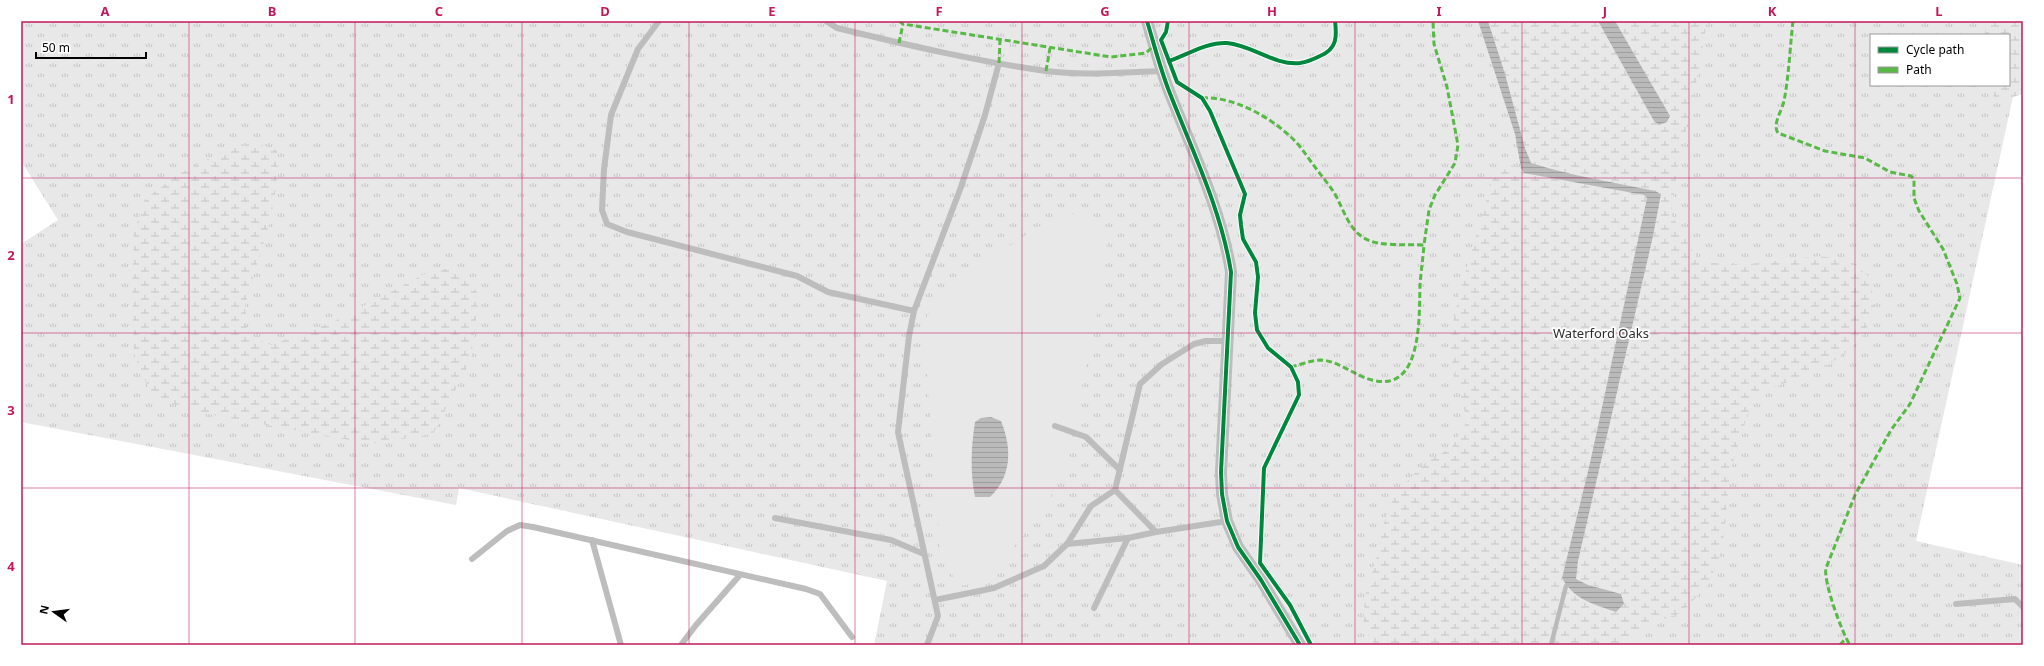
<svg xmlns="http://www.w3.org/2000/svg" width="2044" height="666" font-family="'Noto Sans',sans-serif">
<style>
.grass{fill:url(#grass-tufts);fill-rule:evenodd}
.wetland{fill:url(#wetland-marsh)}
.garden{fill:#e8e8e8}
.water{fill:url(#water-rules)}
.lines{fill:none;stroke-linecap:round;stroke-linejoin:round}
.stream{stroke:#bababa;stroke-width:4.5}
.service{stroke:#bdbdbd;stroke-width:6}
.minor{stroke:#bdbdbd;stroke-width:12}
.quiet{stroke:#58b947;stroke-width:3;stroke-dasharray:6 3;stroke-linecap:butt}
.cycleway-casing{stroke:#fff;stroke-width:6}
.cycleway{stroke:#00873e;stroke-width:4}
.grid{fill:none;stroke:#c2185b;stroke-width:1;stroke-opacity:0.55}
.labels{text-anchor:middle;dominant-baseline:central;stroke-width:3.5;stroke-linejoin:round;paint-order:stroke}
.park-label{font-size:13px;fill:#2d2d2d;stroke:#fff}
.neatline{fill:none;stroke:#c2185b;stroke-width:1.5}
.grid-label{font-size:13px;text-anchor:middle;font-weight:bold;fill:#c2185b}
</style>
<defs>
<pattern id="grass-tufts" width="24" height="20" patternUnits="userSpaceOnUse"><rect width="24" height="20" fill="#e8e8e8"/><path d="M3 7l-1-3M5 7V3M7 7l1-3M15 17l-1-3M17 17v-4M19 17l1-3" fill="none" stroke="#c5c5c5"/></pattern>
<pattern id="wetland-marsh" width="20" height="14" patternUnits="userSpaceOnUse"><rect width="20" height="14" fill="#e8e8e8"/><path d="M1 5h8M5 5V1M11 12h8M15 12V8" fill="none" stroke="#c5c5c5"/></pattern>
<pattern id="water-rules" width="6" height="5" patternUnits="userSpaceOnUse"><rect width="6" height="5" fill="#bababa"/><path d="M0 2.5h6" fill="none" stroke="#9e9e9e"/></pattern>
</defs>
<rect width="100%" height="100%" fill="#fff"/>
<path class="grass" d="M21,21h2002v30l-107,490 107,24v80h-1149l13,-64 -428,-93 -3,17 -435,-83v-178l37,-24 -37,-59zM1871,35h138v50h-138z"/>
<g class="wetland">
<path d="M1488,21h110l59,103h8l5,-8 -55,-95h92l-12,69 -18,80 -6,44 28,48 44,3 76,-9 32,5 19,17c1,8 6,29 3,36 -16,50 -75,64 -119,80l-24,78 -7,74 -14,38 -28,29 -26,9 -31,23h-249l-12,-19 2,-30 13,-44 2,-18 15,-40 29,-30 28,-17 15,-26 -19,-75 12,-55 32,-111 18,-15 11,3 3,5 121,22 2,3 -57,265 -28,115c11,22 32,27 54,34l8,-8 -20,-16 -16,-3 -12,-6 2,-18 75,-325 8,-42 -98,-21 -32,-10 -6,-15 -20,-74z"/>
<polygon points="1986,21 2023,21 2023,94 1996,102 1989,85 2009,85 2009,35 1985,35"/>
<polygon points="254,143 277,150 278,175 271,218 245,305 248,336 271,345 337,320 436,268 461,271 479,295 471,359 433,434 370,444 208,414 152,397 134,354 132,294 134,232 145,199 179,174 229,148"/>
</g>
<polygon class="garden" points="1086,212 1102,221 1108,234 1100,299 1063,479 1055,485 1048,504 986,582 958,586 940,550 923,323 944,289 1055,216"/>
<g class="water">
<path d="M1478,21h10l17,53 20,74 6,15c40,13 82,19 124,28l6,3 -8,42 -75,325 -2,18 12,6 33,9 3,10 -8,8c-22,-8 -42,-12 -54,-34l28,-115 57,-265 -3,-3 -120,-22 -3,-5 -6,-34z"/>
<polygon points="1598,21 1615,21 1670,116 1667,122 1659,125 1654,121"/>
<path d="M991,417l10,4c11,27 11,55 -11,76h-15c-5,-25 -4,-50 0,-75l6,-4z"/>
</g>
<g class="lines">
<polyline class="stream" points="1551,645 1566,586"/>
<g class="service">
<polyline points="659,21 638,49 611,115 604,169 602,210 607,224 627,232 797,276 828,292 914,311"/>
<path d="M826,21l11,7c70,17 138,33 209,43 38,5 77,1 116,0"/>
<polyline points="1055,426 1086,437 1120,470"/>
<polyline points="1115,490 1140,384 1162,364 1194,344 1206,341 1228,341"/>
<polyline points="775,518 891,540 924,554"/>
<polyline points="592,540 621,645"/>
<polyline points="1067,544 1128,538 1156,532"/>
<polyline points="472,559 507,531 520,525 533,527 806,589 820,594 852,637"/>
<polyline points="935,600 994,588 1044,566 1067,544 1091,506 1115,490 1156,532 1227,521"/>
<polyline points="1956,604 2015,599 2023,607"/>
<polyline points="1094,608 1128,538"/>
<polyline points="681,645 696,625 740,575"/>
<polyline points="927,645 938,616 898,432 909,336 914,311 961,187 985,115 999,63"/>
</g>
<path class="minor" d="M1147,21c7,23 13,47 22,70 23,59 52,118 62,181l-10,200 1,22 5,27 11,26 23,33 39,65"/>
<g class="quiet">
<polyline points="899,21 903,24 1111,57 1146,53 1156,44"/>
<path d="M1793,21c-3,26 -4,54 -9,80 -2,10 -12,23 -6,32l47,18 40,7 25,14 21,4 3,3v19l5,13 24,38 14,35 3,14 -50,106 -19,26 -36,65 -29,73c-3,13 16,65 24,77"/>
<polyline points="899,43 903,24"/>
<polyline points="999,63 1000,40"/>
<polyline points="1046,71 1050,48"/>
<path d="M1202,98c31,-2 69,19 92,42 9,9 16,21 24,31 6,8 13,16 18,25 8,15 13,33 28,42 14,9 44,6 60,7l5,-35 6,-15 20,-32 3,-18 -11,-58 -13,-43 -1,-23"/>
<path d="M1291,367c9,-2 20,-7 30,-7 18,1 34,16 51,20 51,14 47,-65 48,-95 1,-14 3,-27 4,-40"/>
<polyline points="1840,645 1846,638"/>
</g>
<g class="cycleway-casing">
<g id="cycleway">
<path d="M1147,21c7,23 13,47 22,70 23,59 52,118 62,181l-10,200 1,22 5,27 11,26 23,33 39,65"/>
<polyline points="1168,21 1166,32 1161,40 1177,82 1202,98 1210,111 1245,194 1240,215 1241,225 1243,239 1256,262 1258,277 1255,313 1257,330 1268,348 1291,367 1298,382 1299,395 1264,468 1260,563 1290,605 1311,645"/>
<path d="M1169,61c18,-6 38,-19 58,-18 25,2 48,23 73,20 7,-1 14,-4 20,-7 17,-7 17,-19 15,-35"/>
</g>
</g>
<use href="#cycleway" class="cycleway"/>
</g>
<path class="grid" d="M189,21v624M355,21v624M522,21v624M689,21v624M855,21v624M1022,21v624M1189,21v624M1355,21v624M1522,21v624M1689,21v624M1855,21v624M21,178h2002M21,333h2002M21,488h2002"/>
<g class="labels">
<g class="park-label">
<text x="1601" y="333">Waterford Oaks</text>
</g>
</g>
<rect width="2044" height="666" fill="none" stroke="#ffffff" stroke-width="44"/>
<rect x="1870" y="34" width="140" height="52" fill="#ffffff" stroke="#999999"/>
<rect x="1878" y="47" width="20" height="6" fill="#00873e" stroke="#999999"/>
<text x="1906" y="54" font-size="12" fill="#000000">Cycle path</text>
<rect x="1878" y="67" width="20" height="6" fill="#58b947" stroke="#999999"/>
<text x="1906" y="74" font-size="12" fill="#000000">Path</text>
<g transform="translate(54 612) rotate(284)" stroke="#ffffff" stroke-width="3" paint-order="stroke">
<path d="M0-3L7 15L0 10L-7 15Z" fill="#000000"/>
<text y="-6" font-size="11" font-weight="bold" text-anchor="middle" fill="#000000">N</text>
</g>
<path d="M36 52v6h110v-6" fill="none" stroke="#000000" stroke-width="2"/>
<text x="42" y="52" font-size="12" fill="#000000" stroke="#ffffff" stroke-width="3" paint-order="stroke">50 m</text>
<rect x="22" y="22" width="2000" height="622" class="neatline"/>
<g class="grid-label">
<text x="105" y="16">A</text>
<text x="272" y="16">B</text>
<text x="439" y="16">C</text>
<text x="605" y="16">D</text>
<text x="772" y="16">E</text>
<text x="939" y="16">F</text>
<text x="1105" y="16">G</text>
<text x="1272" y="16">H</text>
<text x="1439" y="16">I</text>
<text x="1605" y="16">J</text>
<text x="1772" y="16">K</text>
<text x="1939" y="16">L</text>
<text x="11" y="104">1</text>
<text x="11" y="260">2</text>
<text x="11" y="415">3</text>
<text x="11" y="571">4</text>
</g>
</svg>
